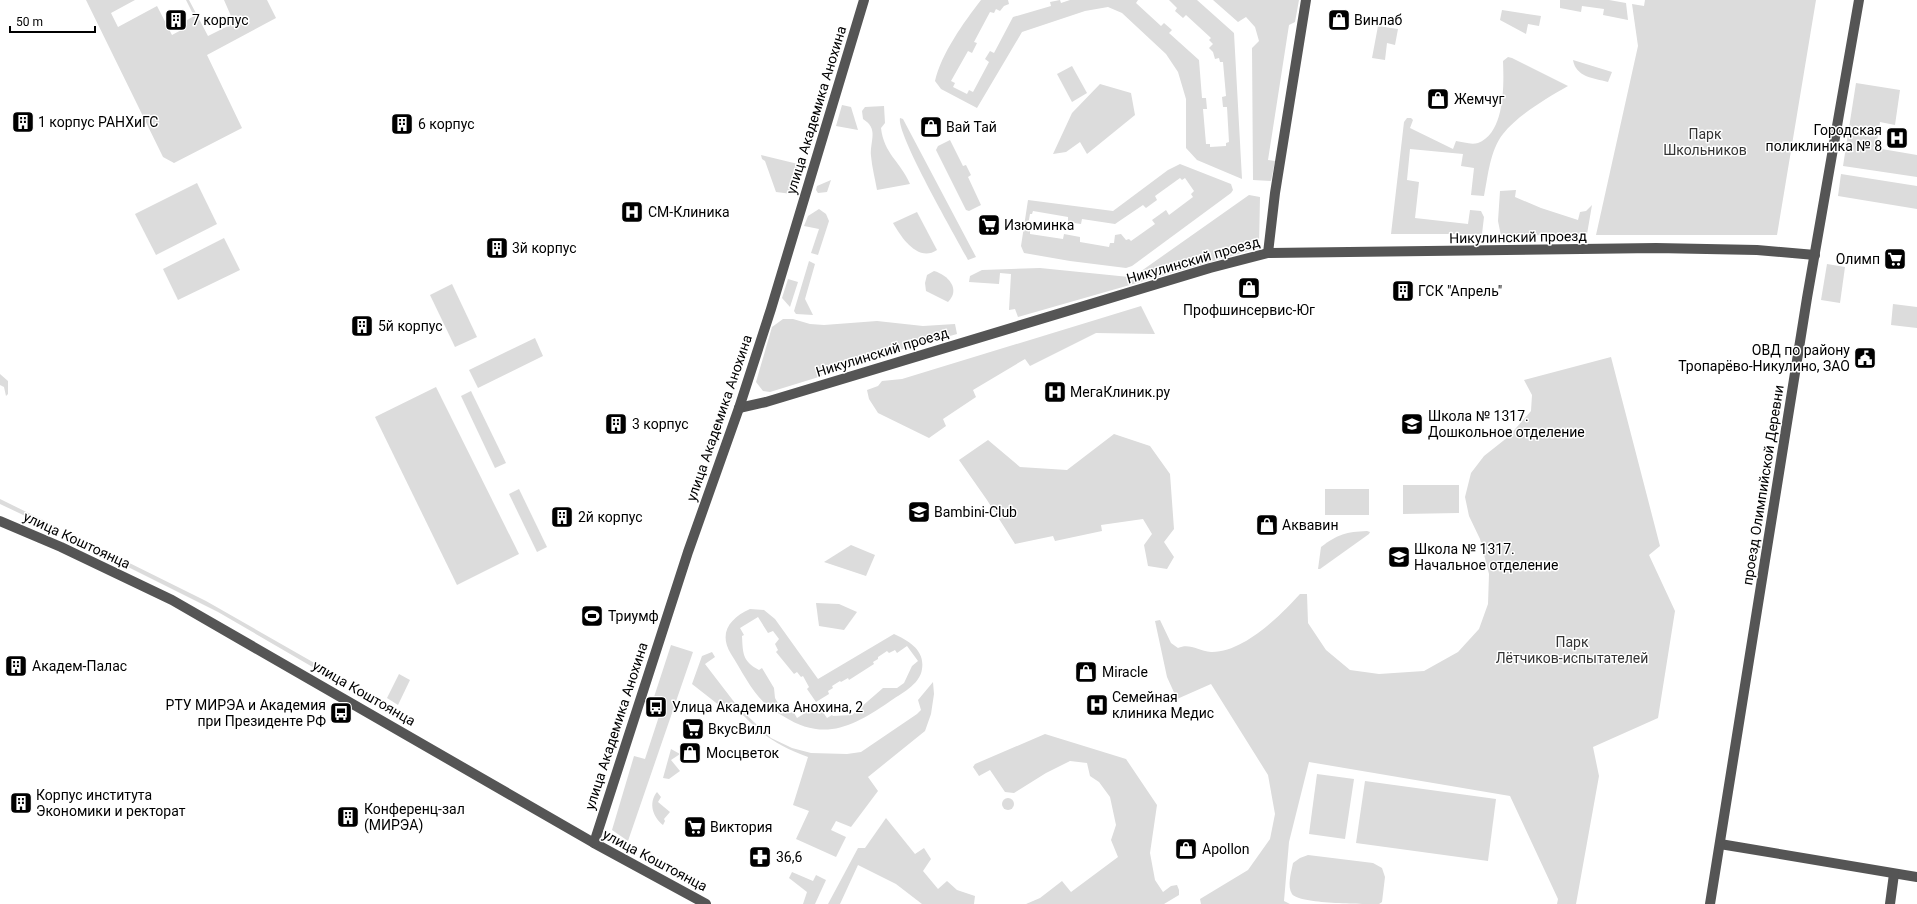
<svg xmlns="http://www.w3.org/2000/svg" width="1917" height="904" font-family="Roboto,sans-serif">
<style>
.green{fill:#dcdcdc;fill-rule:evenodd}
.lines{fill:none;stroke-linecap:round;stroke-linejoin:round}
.minor{stroke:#555;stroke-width:10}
.labels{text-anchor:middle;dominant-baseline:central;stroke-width:3;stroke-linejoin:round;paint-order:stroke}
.poi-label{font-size:14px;fill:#000;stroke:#fff;text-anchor:start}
.street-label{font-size:14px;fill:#000;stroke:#fff}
.park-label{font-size:14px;fill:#333;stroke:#fff}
</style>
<rect width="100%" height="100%" fill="#fff"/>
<g class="green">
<polygon points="86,0 135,0 111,13 118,27 157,6 172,35 185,28 182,23 194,16 186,0 189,0 208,36 234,23 224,0 267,0 276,18 207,55 242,128 174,163 163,157"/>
<path d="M981,0h27l1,4 -5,2 -4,5 -4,-2 -2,4 -4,-1 -16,30 3,1 -5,10 -4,-2 -17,30 4,2 -2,4 14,7 2,-4 4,2 16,-30 -4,-3 5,-8 4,2 19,-36 38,-11 -1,-4 10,-2 1,3 9,-3h68l-2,3 25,23 3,-3 8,7 -3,3 30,27 3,38h4l1,11h-4l3,35h4v3l16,-1v-3l3,-1 -2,-35h-4l-1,-10 4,-1 -3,-34h-3l-1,-4 -4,1 -2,-7 -4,-4 4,-4 -4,-4 2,-2 -25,-23 -3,3 -8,-7 2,-3 -8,-8h28l37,33 8,146 -45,-19 -11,-12v-49l-8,-27 -12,-18 -44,-41 -14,-6 -23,4 -63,21 -45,76 -36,-19 -6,-8c6,-27 29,-59 46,-81z"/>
<polygon points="1213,0 1299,0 1295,22 1289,25 1268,160 1275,161 1271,181 1253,180 1252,48 1259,41 1255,27 1246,17 1238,22"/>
<polygon points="1560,0 1609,0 1626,3 1628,20 1603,15 1604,9 1582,6 1581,12 1560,8"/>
<polygon points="1645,0 1816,0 1777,235 1596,235 1638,46 1632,4 1644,6"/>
<polygon points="1502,10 1541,16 1539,26 1528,24 1526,34 1500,20"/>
<polygon points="1378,26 1398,29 1395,45 1387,43 1385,60 1372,58"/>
<path d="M1508,57l4,1 56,28c-21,12 -50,29 -65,48 -13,16 -15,42 -19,62l-13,-1 3,-27 -13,-2 2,-12 -53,-5 -3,31 12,2 -4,36 53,6 2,-14 11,1 3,6 -2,17h-91l13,-112 3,-4h4l2,2 -3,8 43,21 3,-8c7,1 15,4 22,2 27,-10 26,-58 25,-82z"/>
<path d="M1573,60l39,12 -4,10c-15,-4 -32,-5 -35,-22z"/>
<polygon points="1072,66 1087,93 1072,102 1057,74"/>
<polygon points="1856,83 1900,90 1895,125 1880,122 1876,148 1917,155 1917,177 1843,166"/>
<polygon points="1100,84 1131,93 1135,115 1087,154 1080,142 1066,152 1053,154 1072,113"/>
<polygon points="842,105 851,107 858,130 836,126"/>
<path d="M884,106l1,17 -4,5c3,26 19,33 29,56l-33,6c-2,-11 -5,-23 -6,-34 -1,-16 8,-27 -8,-37l-1,-8 3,-4z"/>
<path d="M900,118l3,1 73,138 -8,3c-11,-21 -72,-126 -68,-142z"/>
<polygon points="950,140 963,166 966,165 971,175 968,177 981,205 969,211 966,210 936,150 938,146"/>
<polygon points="761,155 798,164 792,194 776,192 765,161 762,159"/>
<path d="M1180,164l51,20 2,6 -2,3 -99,73 -6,2 -56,-7 -46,-8 -3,-7 7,-46 85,11 55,-41zM1180,178l2,2 3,-2 9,13 -3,3 2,3 -24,18 -3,-5 -14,10 3,4 -24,17 -2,-2 -3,1 -5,-6 -6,1 -1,8h-4l-1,4 -29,-5v-5l-16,-3 -1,5 -33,-5v-3h-3l3,-17h2l1,-3 35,6v5l13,2 1,-5 33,5 28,-19 3,3 11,-8 -2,-4z"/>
<polygon points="1841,174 1917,186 1917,209 1838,196"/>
<polygon points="831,180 827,192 818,193 816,190 817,186"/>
<polygon points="197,183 217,224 156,255 135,214"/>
<polygon points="1516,190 1515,197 1541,208 1578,220 1580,212 1586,211 1592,205 1587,234 1501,236 1498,221 1500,191"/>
<polygon points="1249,195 1260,197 1259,248 1018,317 1015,309 1009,310 1011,274 1000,273 999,284 969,282 970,276 982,270 1040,268 1129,277 1137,274"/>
<polygon points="819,209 826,214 829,221 818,255 811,253 819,229 804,226 808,216"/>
<path d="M917,212l20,38c-19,13 -36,-13 -44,-27z"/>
<polygon points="224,238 240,270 178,300 163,269"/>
<polygon points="809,261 815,264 805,299 813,315 796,314 794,311"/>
<polygon points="1827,264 1845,267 1840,303 1821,300"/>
<path d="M934,271c14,4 27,18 14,31l-22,-11 -1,-8 2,-8z"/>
<polygon points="788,279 798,282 790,307 782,298"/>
<polygon points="452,284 477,337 455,347 430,295"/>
<polygon points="1893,304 1917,307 1917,328 1891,325"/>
<polygon points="1141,306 1155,334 1096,333 1030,366 1025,359 973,390 976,397 943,419 946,426 929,438 878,413 869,399 867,390 878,386 882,381 902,379"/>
<polygon points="783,319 793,319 810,324 824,325 877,321 923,326 955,324 957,334 821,372 822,376 770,392 763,391 756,382 772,327"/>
<polygon points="535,338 543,356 478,388 469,370"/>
<path d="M1611,357l49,189 -11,9 26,56 -17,107 -65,29 6,29 -23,128h-19l1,-5 -48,-103 -201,-34 -20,80 -5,59 6,3h-89l-1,-5 48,-29 22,-31 5,-25 -7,-39 -57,-91 -34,15 -10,-22 -12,-56 5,-1 11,23 7,5c12,-5 20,3 33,4 32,1 69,-36 89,-58h7l1,29 18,27 24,20 29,4 45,-3 34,-19 21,-23 9,-25 1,-30 -9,-35 -11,-23 -4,-19 6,-24 13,-17 24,-19 23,-26 1,-16 -8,-15z"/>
<polygon points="0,374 8,381 8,394 6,396 4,387 0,385"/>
<polygon points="436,387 519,554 457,585 375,417"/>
<polygon points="471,391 506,463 495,468 461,396"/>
<polygon points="1114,434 1150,446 1170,474 1174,529 1164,542 1174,557 1167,569 1148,566 1144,545 1152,534 1143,519 1101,525 1102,531 1055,541 1053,536 1015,544 987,500 959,460 988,440 1020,467 1067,470"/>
<polygon points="1403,485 1459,485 1459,513 1403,514"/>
<polygon points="519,489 547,547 537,552 509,494"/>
<rect x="1325" y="489" width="44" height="26"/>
<polygon points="0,499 59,528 60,530 57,531 0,504"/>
<path d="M1367,531l3,1 -1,2 -49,35h-2l3,-22c17,-13 25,-15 46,-16z"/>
<polygon points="73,535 206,601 325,669 316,669 218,612 72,539"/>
<polygon points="851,545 875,555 866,576 824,562"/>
<polygon points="816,603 839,604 857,612 844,630 819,626"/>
<path d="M750,609l14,1 11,9 43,60 76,-45c15,7 31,16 28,35 -2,16 -22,25 -33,33 -37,25 -65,40 -106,14 -5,-3 -11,-6 -15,-10 -16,-13 -26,-35 -37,-52 -13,-21 -1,-36 19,-45zM758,617l10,16 5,-2 6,8 -4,5 3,6 -2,2 18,22 3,-2 4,5 2,-1 6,11 -2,2 9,13 13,-8 -1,-3 5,-3 -1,-2 8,-5 1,1 7,-4 1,2 25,-16 -1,-2 5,-3v-2l9,-6 2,2 6,-3 2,3 10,-7 11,15 -6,5 -8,17 -7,5h-14l-31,27 -19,1 -1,-1 -5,3 -7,-10 -8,5 -2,-3 -13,8 -4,-7 -2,2 -11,-6 -5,-9 -1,-10 -12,-20 -3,2c-17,-9 -16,-17 -17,-34l2,-1 -4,-7z"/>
<polygon points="671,645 693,652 628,841 612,830 634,756 645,759 664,701 654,697"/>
<path d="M712,652l3,5 -10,7 33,43 33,31 21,10 19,5 36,1 14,-2 56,-38 4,-4 -3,-10 15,-18 1,12 -3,20 -6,17 -57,46 10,14 -27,36 -15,-6 -5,9 15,7 -10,20 -40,-18 13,-28 -16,-6 15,-48c-33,-12 -48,-24 -72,-49l-7,5 -37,-29 10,-28z"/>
<polygon points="399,674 410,680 398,705 387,698"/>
<polygon points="1045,734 1126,759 1157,805 1150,853 1155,880 1163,892 1171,886 1177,885 1179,890 1179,895 1164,904 1026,904 1040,898 1062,881 1071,892 1118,857 1111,840 1116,825 1110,797 1099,782 1090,776 1087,763 1070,761 1046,773 1014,793 1005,792 990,770 979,776 973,767 975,764"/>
<polygon points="671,749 680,754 671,760 680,771 669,779 663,778"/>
<polygon points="1317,774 1354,779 1345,839 1309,834"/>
<polygon points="1365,781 1496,799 1488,861 1356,843"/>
<path d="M657,792l4,5 -3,5 12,10 -6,7 1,2 -2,4c-10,-8 -15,-22 -6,-33z"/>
<circle cx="1008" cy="804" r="6"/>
<polygon points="886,818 915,854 924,848 931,859 923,871 938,889 947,881 957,890 975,896 974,904 922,904 896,884 858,865 840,904 828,904 858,848 865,848"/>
<path d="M1308,855l65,8 9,5 3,9 -3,25 -3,2c-16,0 -80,0 -87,-10 -5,-8 -1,-21 1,-31l7,-5z"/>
<polygon points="792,872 813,881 816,875 826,880 815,904 803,904 807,892 789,878"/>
</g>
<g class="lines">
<g class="minor">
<polyline points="1268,253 1275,193 1306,0"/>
<polyline points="739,408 766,402 1210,268 1268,253 1656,248 1757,250 1815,255"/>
<polyline points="0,521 61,547 172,600 594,843 706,904"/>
<polyline points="594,843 688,552 739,408 771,309 864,0"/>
<polyline points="1720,844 1917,877"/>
<polyline points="1710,904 1807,298 1859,0"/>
<polyline points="1890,904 1894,874"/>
</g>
</g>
<defs>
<g id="building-square" transform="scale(1.15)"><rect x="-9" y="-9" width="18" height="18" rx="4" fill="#000" stroke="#fff"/><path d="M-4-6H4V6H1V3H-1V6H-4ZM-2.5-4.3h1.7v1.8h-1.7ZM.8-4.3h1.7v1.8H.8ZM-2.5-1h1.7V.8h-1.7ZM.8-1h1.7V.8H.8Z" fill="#fff"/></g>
<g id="shop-square" transform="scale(1.15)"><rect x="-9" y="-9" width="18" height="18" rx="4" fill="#000" stroke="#fff"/><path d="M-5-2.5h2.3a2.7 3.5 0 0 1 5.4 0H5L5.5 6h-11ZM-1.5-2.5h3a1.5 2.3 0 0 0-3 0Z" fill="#fff"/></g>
<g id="hospital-square" transform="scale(1.15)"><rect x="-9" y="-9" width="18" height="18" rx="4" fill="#000" stroke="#fff"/><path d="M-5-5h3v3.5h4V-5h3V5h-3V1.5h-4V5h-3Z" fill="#fff"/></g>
<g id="supermarket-square" transform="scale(1.15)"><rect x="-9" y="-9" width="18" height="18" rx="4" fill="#000" stroke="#fff"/><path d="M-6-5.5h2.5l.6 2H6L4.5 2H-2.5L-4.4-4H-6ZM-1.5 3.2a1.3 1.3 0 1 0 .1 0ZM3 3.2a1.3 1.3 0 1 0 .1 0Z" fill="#fff"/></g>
<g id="civic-square" transform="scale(1.15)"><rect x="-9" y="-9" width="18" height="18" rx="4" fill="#000" stroke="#fff"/><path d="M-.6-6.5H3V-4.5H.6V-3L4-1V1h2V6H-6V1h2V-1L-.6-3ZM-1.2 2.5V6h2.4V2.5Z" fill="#fff"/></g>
<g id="school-square" transform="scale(1.15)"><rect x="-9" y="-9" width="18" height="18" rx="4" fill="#000" stroke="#fff"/><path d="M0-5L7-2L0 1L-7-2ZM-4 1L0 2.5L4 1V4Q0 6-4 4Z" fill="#fff"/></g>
<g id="stadium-square" transform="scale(1.15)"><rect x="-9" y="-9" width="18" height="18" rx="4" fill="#000" stroke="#fff"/><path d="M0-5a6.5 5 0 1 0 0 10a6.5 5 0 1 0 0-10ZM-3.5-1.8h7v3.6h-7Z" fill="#fff"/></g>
<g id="bus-square" transform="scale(1.15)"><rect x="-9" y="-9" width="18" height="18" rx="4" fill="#000" stroke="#fff"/><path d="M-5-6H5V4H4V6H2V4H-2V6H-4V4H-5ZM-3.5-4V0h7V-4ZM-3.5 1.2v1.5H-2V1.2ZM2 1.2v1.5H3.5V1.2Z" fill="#fff"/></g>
<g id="pharmacy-square" transform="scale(1.15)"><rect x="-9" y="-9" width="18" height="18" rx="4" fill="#000" stroke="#fff"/><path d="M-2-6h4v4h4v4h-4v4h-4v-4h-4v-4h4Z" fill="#fff"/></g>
</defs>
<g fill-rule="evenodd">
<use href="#building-square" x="176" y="20"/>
<use href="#shop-square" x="1339" y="20"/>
<use href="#shop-square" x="1438" y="99"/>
<use href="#building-square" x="23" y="122"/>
<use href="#building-square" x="402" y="124"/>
<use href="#shop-square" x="931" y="127"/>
<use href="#hospital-square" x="1897" y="138"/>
<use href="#hospital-square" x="632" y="212"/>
<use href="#supermarket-square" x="989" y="225"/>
<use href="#building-square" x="497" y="248"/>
<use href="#supermarket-square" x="1895" y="259"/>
<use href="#shop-square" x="1249" y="288"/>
<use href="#building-square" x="1403" y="291"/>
<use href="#building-square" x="362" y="326"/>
<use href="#civic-square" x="1865" y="358"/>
<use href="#hospital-square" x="1055" y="392"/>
<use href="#building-square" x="616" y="424"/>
<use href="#school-square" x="1412" y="424"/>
<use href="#school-square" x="919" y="512"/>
<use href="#building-square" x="562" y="517"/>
<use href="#shop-square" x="1267" y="525"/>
<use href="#school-square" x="1399" y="557"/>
<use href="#stadium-square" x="592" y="616"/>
<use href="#building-square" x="16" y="666"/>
<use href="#shop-square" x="1086" y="672"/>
<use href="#hospital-square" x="1097" y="705"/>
<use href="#bus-square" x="656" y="707"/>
<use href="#bus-square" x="341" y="713"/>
<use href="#supermarket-square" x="693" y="729"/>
<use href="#shop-square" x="690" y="753"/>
<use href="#building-square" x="21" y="803"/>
<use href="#building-square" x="348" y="817"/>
<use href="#supermarket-square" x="695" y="827"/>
<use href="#shop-square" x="1186" y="849"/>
<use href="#pharmacy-square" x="760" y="857"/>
</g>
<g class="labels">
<g class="poi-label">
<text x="192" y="20">7 корпус</text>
<text x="1354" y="20">Винлаб</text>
<text x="1454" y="99">Жемчуг</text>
<text x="38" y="122">1 корпус РАНХиГС</text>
<text x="418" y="124">6 корпус</text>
<text x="946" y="127">Вай Тай</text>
<text x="1882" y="130" text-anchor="end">Городская<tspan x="1882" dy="16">поликлиника № 8</tspan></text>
<text x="648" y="212">СМ-Клиника</text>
<text x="1004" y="225">Изюминка</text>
<text x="512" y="248">3й корпус</text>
<text x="1880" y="259" text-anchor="end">Олимп</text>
<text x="1418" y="291">ГСК "Апрель"</text>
<text x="1249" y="310" text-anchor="middle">Профшинсервис-Юг</text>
<text x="378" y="326">5й корпус</text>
<text x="1850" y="350" text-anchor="end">ОВД по району<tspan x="1850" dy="16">Тропарёво-Никулино, ЗАО</tspan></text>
<text x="1070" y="392">МегаКлиник.ру</text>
<text x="1428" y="416">Школа № 1317.<tspan x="1428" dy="16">Дошкольное отделение</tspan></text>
<text x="632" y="424">3 корпус</text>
<text x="934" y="512">Bambini-Club</text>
<text x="578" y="517">2й корпус</text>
<text x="1282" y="525">Аквавин</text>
<text x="1414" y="549">Школа № 1317.<tspan x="1414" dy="16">Начальное отделение</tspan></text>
<text x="608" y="616">Триумф</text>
<text x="32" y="666">Академ-Палас</text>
<text x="1102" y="672">Miracle</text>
<text x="1112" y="697">Семейная<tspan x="1112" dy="16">клиника Медис</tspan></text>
<text x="326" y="705" text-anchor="end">РТУ МИРЭА и Академия<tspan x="326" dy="16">при Президенте РФ</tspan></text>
<text x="672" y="707">Улица Академика Анохина, 2</text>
<text x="708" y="729">ВкусВилл</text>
<text x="706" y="753">Мосцветок</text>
<text x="36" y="795">Корпус института<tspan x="36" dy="16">Экономики и ректорат</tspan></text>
<text x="364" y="809">Конференц-зал<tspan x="364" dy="16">(МИРЭА)</tspan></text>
<text x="710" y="827">Виктория</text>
<text x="1202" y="849">Apollon</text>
<text x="776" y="857">36,6</text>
</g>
<g class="street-label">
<text transform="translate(816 110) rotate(-73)">улица Академика Анохина</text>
<text transform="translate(1518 237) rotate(-1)">Никулинский проезд</text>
<text transform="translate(1193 260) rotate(-16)">Никулинский проезд</text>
<text transform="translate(882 352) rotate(-17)">Никулинский проезд</text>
<text transform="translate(719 418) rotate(-71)">улица Академика Анохина</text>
<text transform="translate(1763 485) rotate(-81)">проезд Олимпийской Деревни</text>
<text transform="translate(77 540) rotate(25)">улица Коштоянца</text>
<text transform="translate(364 693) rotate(30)">улица Коштоянца</text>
<text transform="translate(616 726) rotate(-72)">улица Академика Анохина</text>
<text transform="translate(655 860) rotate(28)">улица Коштоянца</text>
</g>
<g class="park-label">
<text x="1705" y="134">Парк<tspan x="1705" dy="16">Школьников</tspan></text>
<text x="1572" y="642">Парк<tspan x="1572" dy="16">Лётчиков-испытателей</tspan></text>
</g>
</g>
<path d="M10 26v6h85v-6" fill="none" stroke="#000000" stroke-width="2"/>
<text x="16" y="26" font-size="12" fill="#000000" stroke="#ffffff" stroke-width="3" paint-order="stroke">50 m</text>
</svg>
